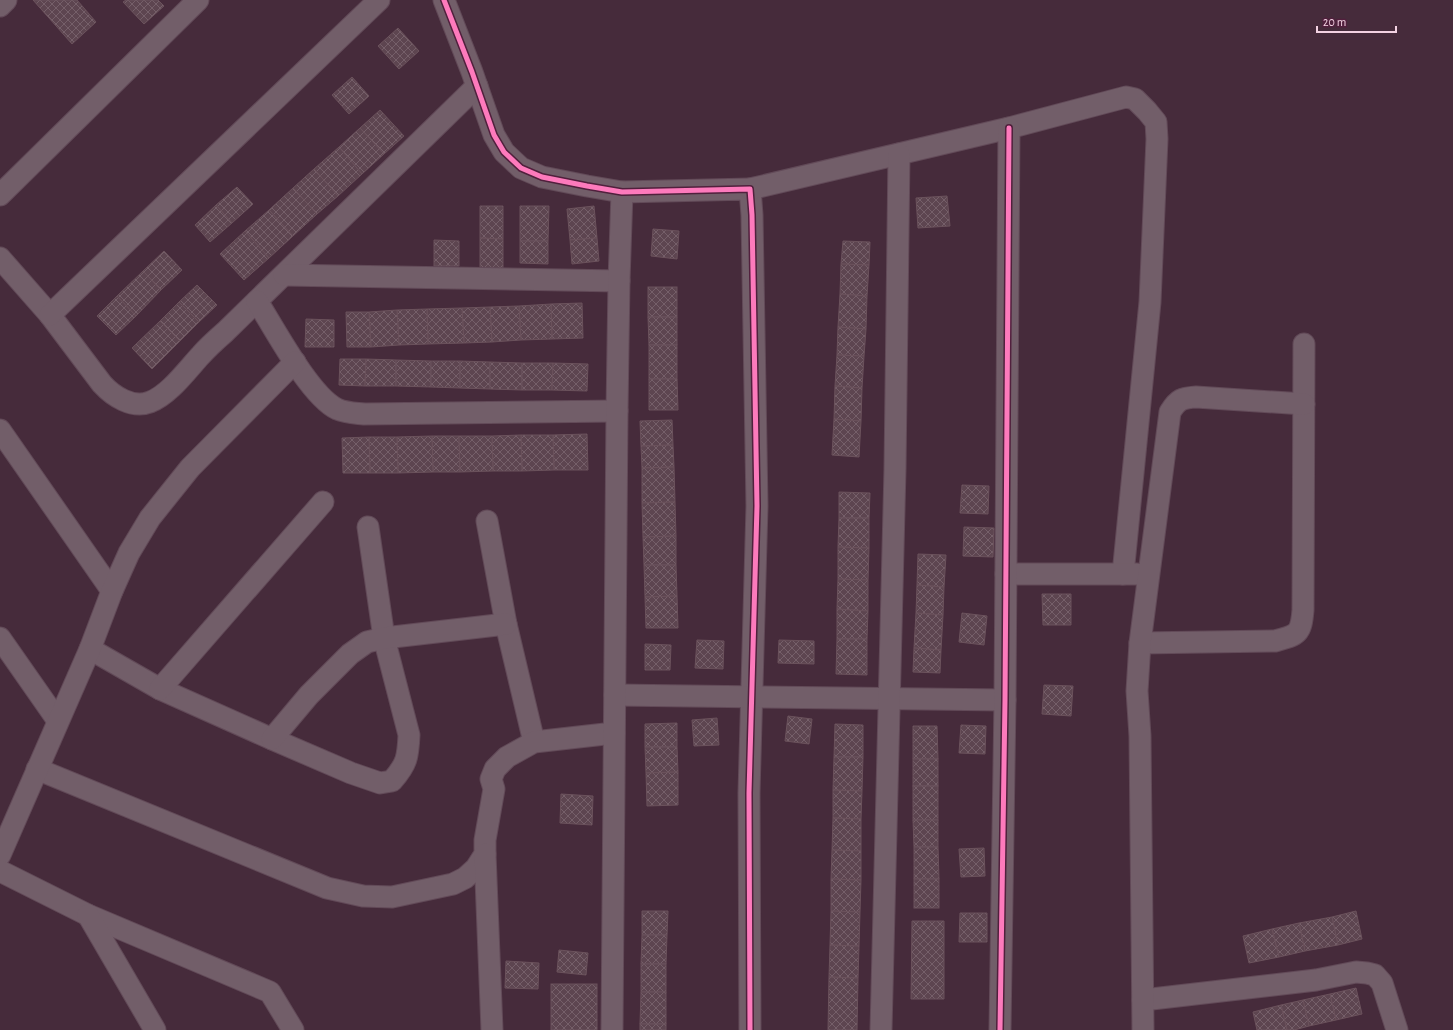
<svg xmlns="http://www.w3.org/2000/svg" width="1453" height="1030" font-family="'Alegreya Sans',sans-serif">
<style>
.building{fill:url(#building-cross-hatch);stroke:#6b525c}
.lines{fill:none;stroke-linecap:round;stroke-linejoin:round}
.street-casing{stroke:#624a58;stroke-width:23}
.street{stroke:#725e69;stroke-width:21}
.cycleway-casing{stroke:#51203d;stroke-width:8}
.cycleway{stroke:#fd7abc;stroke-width:5}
</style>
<defs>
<pattern id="building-cross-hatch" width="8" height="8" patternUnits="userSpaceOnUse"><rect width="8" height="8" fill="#5d4550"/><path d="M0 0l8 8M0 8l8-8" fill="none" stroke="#755f69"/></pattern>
</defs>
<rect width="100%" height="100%" fill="#462b3b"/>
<g class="building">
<polygon points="33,0 77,0 96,22 72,44"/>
<polygon points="126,0 158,0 164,6 144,24 123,2"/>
<polygon points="398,28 419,51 399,69 378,46"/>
<polygon points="352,77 369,96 349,114 332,95"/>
<polygon points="380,110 404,136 384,154 360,128"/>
<polygon points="360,128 384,154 362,174 339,147"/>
<polygon points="339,147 362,174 338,196 314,169"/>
<polygon points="314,169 338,196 317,214 293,188"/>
<polygon points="237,187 253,204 232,223 216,205"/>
<polygon points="293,188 317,214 293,236 269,210"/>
<polygon points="947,196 950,226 918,228 916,198"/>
<polygon points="216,205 232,223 210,242 195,225"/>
<polygon points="480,206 503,206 503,239 480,238"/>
<polygon points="520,206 549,206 548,241 520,241"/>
<polygon points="594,206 597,238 570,240 567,209"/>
<polygon points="269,210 293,236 269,258 245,231"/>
<polygon points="653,229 679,231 677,259 651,256"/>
<polygon points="245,231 269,258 244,280 220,254"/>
<polygon points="480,238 503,239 503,270 480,270"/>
<polygon points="597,238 599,261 572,264 570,240"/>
<polygon points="434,240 459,241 459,266 434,266"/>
<polygon points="520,241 548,241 548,264 520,263"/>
<polygon points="843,241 870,242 869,265 841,264"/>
<polygon points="164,251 182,270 161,290 143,271"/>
<polygon points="841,264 869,265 867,296 840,294"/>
<polygon points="143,271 161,290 136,316 117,296"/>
<polygon points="197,285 217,305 199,322 179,302"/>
<rect x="648" y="287" width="29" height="30"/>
<polygon points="840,294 867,296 866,329 838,327"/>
<polygon points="117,296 136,316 116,335 97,316"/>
<polygon points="179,302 199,322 180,341 160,321"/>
<polygon points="582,303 583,338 552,339 551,304"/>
<polygon points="551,304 552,339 521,340 519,306"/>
<polygon points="519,306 521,340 492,342 490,307"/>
<polygon points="490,307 492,342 464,343 462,308"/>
<polygon points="462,308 464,343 428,344 427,309"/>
<polygon points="427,309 428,344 399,345 397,310"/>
<polygon points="397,310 399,345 371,347 369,312"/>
<polygon points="346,312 369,312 371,347 347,347"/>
<polygon points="648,317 677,317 677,345 649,345"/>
<polygon points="306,319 334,320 334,347 305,347"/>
<polygon points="160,321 180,341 152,369 132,348"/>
<polygon points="838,327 866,329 864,356 837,355"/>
<rect x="649" y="345" width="28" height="34"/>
<polygon points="837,355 864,356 862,388 835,386"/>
<polygon points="340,359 366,359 365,386 339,385"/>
<polygon points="366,359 396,360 396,386 365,386"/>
<polygon points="396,360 431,361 431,387 396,386"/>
<polygon points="431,361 460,361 460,388 431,387"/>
<polygon points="460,361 490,362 490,389 460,388"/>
<polygon points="490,362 522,363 522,390 490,389"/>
<polygon points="522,363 553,363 552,390 522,390"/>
<polygon points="553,363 588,364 587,391 552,390"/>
<polygon points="649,379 677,379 678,410 649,410"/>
<polygon points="835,386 862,388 861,421 834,419"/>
<polygon points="834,419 861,421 859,457 832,455"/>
<polygon points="672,420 673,445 641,446 640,421"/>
<polygon points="587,434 588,470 554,470 553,435"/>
<polygon points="521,435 553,435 554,470 522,471"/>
<polygon points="521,435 522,471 493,471 492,436"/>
<polygon points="432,436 459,436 460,472 433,472"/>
<polygon points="432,436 433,472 398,473 397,437"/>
<polygon points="459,436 492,436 493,471 460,472"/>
<polygon points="369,437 397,437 398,473 370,473"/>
<polygon points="369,437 370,473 343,473 342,438"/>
<polygon points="673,445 674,467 642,468 641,446"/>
<polygon points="674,467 675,502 642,503 642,468"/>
<polygon points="962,485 989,486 988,514 960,513"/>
<polygon points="839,492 870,493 869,518 839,518"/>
<polygon points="675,502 676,536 643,537 642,503"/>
<polygon points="839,518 869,518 869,548 838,547"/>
<polygon points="964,527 994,528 993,557 963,556"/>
<polygon points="676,536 676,565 644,565 643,537"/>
<polygon points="838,547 869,548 868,580 838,579"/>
<polygon points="918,554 946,555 944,587 917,585"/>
<polygon points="644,565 676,565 677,596 645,597"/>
<polygon points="838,579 868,580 868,611 837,609"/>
<polygon points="917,585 944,587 943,615 916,613"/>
<polygon points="1042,594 1071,594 1071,625 1043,625"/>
<polygon points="677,596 678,628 646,628 645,597"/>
<polygon points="837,609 868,611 867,639 837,639"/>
<polygon points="916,613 943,615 941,650 914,648"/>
<polygon points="962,613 987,616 984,645 959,642"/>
<polygon points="837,639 867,639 867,675 836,674"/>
<polygon points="697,640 724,641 723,669 695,668"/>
<polygon points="779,640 814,641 814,664 778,663"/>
<polygon points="645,644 671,645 670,670 645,670"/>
<polygon points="914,648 941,650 940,673 913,672"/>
<polygon points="1044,685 1073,686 1071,716 1042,714"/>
<polygon points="788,716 812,719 809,744 785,741"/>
<polygon points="717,718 719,745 694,746 692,720"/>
<polygon points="677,723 677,747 645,747 645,724"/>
<polygon points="835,724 863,725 863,757 834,757"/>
<polygon points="961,725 986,726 985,754 959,753"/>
<polygon points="913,726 937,726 938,759 913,759"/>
<polygon points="645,747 677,747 678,772 646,773"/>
<polygon points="834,757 863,757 862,791 833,790"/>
<rect x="913" y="759" width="25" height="27"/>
<polygon points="678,772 678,805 647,806 646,773"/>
<rect x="913" y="786" width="25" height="34"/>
<polygon points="833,790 862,791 861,819 833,818"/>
<polygon points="561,794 593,796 592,825 560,823"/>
<polygon points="833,818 861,819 861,851 832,850"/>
<polygon points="913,820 938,820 938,847 914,847"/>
<polygon points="914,847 938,847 939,879 914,879"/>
<polygon points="984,848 985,876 961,877 959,849"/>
<polygon points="832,850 861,851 861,880 831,879"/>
<polygon points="831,879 861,880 860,912 831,911"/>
<rect x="914" y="879" width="25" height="29"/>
<polygon points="642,911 668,911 667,935 642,935"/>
<polygon points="831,911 860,912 859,946 830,945"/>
<polygon points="1356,911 1362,939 1338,945 1332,917"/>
<polygon points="960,913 987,913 987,942 959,942"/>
<polygon points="1332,917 1338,945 1305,951 1299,923"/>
<polygon points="912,921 944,921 944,999 911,999"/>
<polygon points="1299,923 1305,951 1279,957 1272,929"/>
<polygon points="1272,929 1279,957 1249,963 1243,936"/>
<polygon points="642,935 667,935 666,964 641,964"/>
<polygon points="830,945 859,946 858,978 829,977"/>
<polygon points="559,950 588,953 586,975 557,972"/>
<polygon points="506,961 539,963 538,989 505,988"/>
<rect x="641" y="964" width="25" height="28"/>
<polygon points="829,977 858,978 857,1030 828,1030"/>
<rect x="551" y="984" width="46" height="46"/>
<polygon points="1356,988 1362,1014 1336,1020 1330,994"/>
<polygon points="641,992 666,992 666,1024 640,1024"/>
<polygon points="1330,994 1336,1020 1309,1026 1303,1000"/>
<polygon points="1303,1000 1309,1026 1294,1030 1287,1030 1281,1005"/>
<polygon points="1281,1005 1287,1030 1257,1030 1253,1012"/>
<rect x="640" y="1024" width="26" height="6"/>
</g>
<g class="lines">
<g class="street-casing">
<g id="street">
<polyline points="444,0 472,72 494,135 504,152 521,168 542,177 587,186 622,192 750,189 752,215 757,506 749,793 750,1030"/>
<polyline points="0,6 6,0"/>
<polyline points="750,189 1009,128 1126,97 1135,99 1147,111 1156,122 1157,139 1150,302 1123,574"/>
<polyline points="0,195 198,0"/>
<path d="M0,258l50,57 52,69c11,12 30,25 48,18 19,-7 37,-32 51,-47 7,-8 16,-16 24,-23 84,-82 168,-164 252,-246"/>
<polyline points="284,275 619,281"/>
<path d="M257,301c17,27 53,95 80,108 9,4 18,4 27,5l253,-3"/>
<polyline points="50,315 379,0"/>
<polyline points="0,430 112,591"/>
<polyline points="487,521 506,624 534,742"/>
<polyline points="1006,574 1137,574"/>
<polyline points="0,638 58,721"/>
<path d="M1140,643l135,-2c23,-6 26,-7 28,-31l1,-266"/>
<path d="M90,649l70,40 112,50 79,34 29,10 12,-2c15,-17 16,-24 17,-46l-25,-97 -16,-111"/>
<polyline points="160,689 323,502"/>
<polyline points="615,695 1005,700"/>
<polyline points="272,739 309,695 350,654 367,642 384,638 506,624"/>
<polyline points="37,769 327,888 363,896 392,897 453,884 465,878 476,868 485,854 485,840 494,789 491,779 495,769 507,757 534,742 614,733"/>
<polyline points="485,854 492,1030"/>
<polyline points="0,855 90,649 112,591 129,553 150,518 190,468 295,362"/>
<polyline points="0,871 88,915 270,992 293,1030"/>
<polyline points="88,915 155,1030"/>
<polyline points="1143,1000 1316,980 1356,972 1367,973 1375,975 1382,983 1397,1030"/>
<polyline points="612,1030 617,411 619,281 622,192"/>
<polyline points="881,1030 895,469 899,154"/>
<polyline points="1000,1030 1005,700 1009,128"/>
<path d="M1143,1030l-3,-294 -3,-45 3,-48 30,-231c8,-13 12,-14 26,-15l108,7"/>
</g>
</g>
<use href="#street" class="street"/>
<g class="cycleway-casing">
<g id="cycleway">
<polyline points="444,0 472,72 494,135 504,152 521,168 542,177 587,186 622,192 750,189 752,215 757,506 749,793 750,1030"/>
<polyline points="1000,1030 1005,700 1009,128"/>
</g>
</g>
<use href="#cycleway" class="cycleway"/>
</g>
<path d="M1317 26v6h79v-6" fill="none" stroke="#f3d2e2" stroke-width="2"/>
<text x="1323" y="26" font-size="12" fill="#f3d2e2" stroke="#51203d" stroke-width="3" paint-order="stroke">20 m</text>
</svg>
